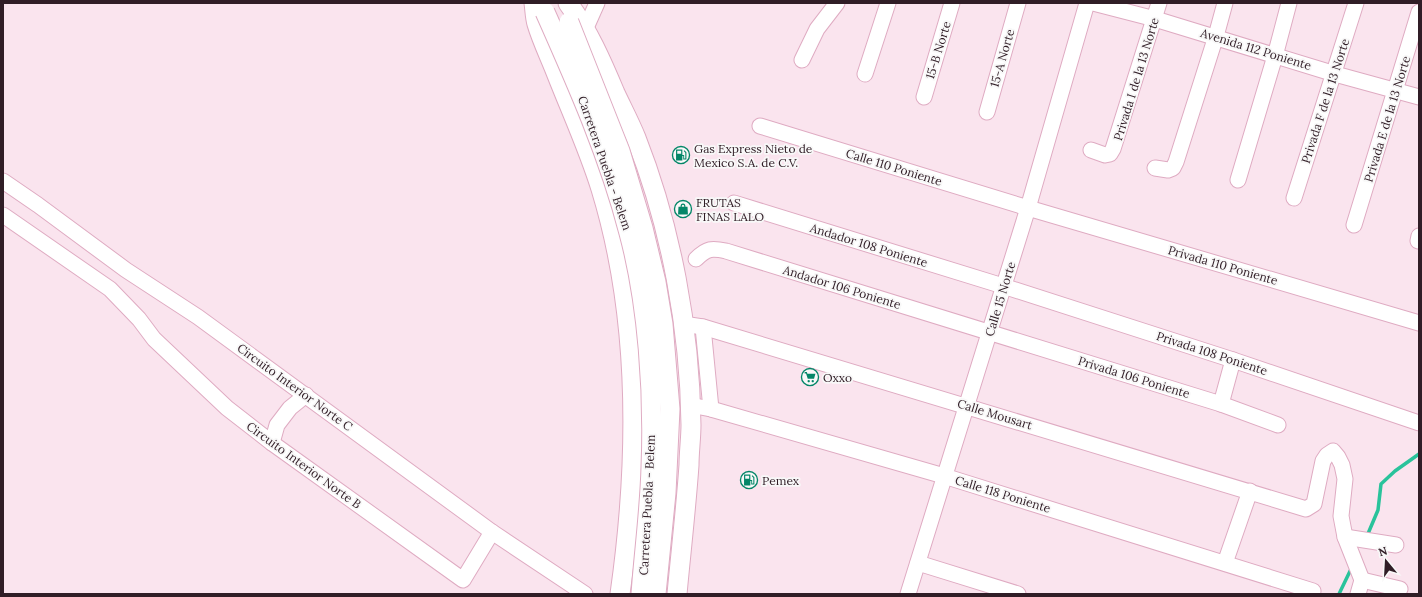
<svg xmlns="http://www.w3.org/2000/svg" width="1422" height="597" font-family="Lora,serif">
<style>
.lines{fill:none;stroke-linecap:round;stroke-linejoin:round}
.stream{stroke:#29c39b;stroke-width:3.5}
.minor-casing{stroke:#dfabc2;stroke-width:17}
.major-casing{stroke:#dfabc2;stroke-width:21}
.minor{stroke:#fff;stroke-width:15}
.major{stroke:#fff;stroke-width:19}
.major-bridge-casing{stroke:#dfabc2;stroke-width:21;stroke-linecap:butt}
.major-bridge{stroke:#fff;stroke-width:19}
.labels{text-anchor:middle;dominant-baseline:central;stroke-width:3.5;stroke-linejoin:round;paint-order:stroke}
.street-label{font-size:12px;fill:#301d26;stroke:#f8f8f8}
.poi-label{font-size:12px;fill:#301d26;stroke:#f8f8f8;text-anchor:start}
</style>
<rect width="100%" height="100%" fill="#fae4ee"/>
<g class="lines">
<g class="stream">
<polyline points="1367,536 1378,510 1381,484 1395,471 1419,454"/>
<polyline points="1339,594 1352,567"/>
</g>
<g class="minor-casing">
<g id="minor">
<polyline points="1093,3 1155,19 1335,74 1419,97"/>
<polyline points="585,30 597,3"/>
<polyline points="802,60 817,29 837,3"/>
<polyline points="865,74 888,3"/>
<polyline points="924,97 952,3"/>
<polyline points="987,112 1018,3"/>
<polyline points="760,126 1028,208 1419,323"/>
<polyline points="1091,150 1105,155 1110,154 1113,149 1159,3"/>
<polyline points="1155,168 1168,170 1173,168 1176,162 1216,36 1225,3"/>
<polyline points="1238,180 1275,56 1289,3"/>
<polyline points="3,181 38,205 126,270 198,317 492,532 585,594"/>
<polyline points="1294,198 1356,3"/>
<polyline points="734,203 1003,286 1233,360 1419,423"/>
<polyline points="3,215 110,289 139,319 154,339 227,408 272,443 463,580 492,532"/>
<polyline points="1354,225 1419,12"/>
<polyline points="1418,241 1419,236"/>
<path d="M696,259c11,-11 16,-11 30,-8l495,153 57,21"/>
<polyline points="683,324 703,327 1306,509 1314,504 1323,461 1327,455 1333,451 1338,457 1342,465 1345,479 1341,516 1345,537 1362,580 1358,594"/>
<polyline points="703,327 711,409"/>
<polyline points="1221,404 1233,360"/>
<polyline points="690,405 711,409 944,476 1313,591"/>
<polyline points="272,443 277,425 290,408 306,395"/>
<polyline points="1345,537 1396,545"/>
<polyline points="918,563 1018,594"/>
<polyline points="1225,563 1250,491"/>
<polyline points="1362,580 1400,589"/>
<polyline points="908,594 1028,208 1087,3"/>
</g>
</g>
<g class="major-casing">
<g id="major">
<path d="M534,3c1,7 1,14 3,21 5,17 14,35 20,51 15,38 32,75 44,114 40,131 38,271 19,405"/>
<path d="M568,3c20,27 34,59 47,90 7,15 15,30 21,45 35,89 54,191 55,287 0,13 -2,27 -2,40 -3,43 -8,86 -12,129"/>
</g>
</g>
<use href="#minor" class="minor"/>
<use href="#major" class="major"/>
<g class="major-bridge-casing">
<g id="major-bridge">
<path d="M545,12c32,72 64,144 84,221 19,71 25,160 22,234 -1,42 -7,85 -10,127"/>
<polyline points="569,22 620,151 643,228 656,282 663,324 670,409 666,493 656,594"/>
</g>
</g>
<use href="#major-bridge" class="major-bridge"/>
</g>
<defs>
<g id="fuel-ring" transform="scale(0.9)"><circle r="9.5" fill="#f8f8f8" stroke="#048668" stroke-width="1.5"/><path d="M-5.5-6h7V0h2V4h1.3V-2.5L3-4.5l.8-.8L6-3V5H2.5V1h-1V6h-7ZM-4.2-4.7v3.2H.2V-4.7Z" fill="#048668"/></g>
<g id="shop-ring" transform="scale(0.9)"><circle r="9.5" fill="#f8f8f8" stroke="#048668" stroke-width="1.5"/><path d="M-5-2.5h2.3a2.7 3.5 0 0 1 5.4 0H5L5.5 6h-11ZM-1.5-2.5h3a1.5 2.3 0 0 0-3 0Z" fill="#048668"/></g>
<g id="supermarket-ring" transform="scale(0.9)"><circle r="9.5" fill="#f8f8f8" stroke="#048668" stroke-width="1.5"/><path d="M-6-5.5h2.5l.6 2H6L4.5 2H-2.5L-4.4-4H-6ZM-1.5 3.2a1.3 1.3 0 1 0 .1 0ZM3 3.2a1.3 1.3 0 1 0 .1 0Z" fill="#048668"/></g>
</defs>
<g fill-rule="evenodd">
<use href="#fuel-ring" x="681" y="155"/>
<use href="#shop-ring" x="683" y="209"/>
<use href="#supermarket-ring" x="810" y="377"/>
<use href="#fuel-ring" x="749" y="480"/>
</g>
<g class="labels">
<g class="street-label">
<text transform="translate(1256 49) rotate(17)">Avenida 112 Poniente</text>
<text transform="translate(938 50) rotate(-73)">15-B Norte</text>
<text transform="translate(1002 58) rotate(-74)">15-A Norte</text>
<text transform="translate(1136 79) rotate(-73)">Privada I de la 13 Norte</text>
<text transform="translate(1325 101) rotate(-72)">Privada F de la 13 Norte</text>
<text transform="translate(1387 119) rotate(-73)">Privada E de la 13 Norte</text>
<text transform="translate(605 163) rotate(71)">Carretera Puebla - Belem</text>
<text transform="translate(894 167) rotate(17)">Calle 110 Poniente</text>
<text transform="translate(869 245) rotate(17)">Andador 108 Poniente</text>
<text transform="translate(1223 265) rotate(16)">Privada 110 Poniente</text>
<text transform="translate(842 287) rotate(17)">Andador 106 Poniente</text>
<text transform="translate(1000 299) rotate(-73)">Calle 15 Norte</text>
<text transform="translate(1212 353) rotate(18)">Privada 108 Poniente</text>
<text transform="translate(1134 377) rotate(17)">Privada 106 Poniente</text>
<text transform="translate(295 387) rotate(36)">Circuito Interior Norte C</text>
<text transform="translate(995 414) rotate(17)">Calle Mousart</text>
<text transform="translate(304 465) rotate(36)">Circuito Interior Norte B</text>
<text transform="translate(1003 494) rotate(17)">Calle 118 Poniente</text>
<text transform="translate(647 505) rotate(-87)">Carretera Puebla - Belem</text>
</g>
<g class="poi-label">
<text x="694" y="148">Gas Express Nieto de<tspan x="694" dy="14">Mexico S.A. de C.V.</tspan></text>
<text x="696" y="202">FRUTAS<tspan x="696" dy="14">FINAS LALO</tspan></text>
<text x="823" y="377">Oxxo</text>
<text x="762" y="480">Pemex</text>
</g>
</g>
<rect width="1422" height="597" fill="none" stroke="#301d26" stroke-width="8"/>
<g transform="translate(1386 561) rotate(342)" stroke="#f8f8f8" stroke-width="3" paint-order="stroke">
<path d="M0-3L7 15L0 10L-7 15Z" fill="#301d26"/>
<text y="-6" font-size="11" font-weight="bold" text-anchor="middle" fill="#301d26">N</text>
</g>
</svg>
